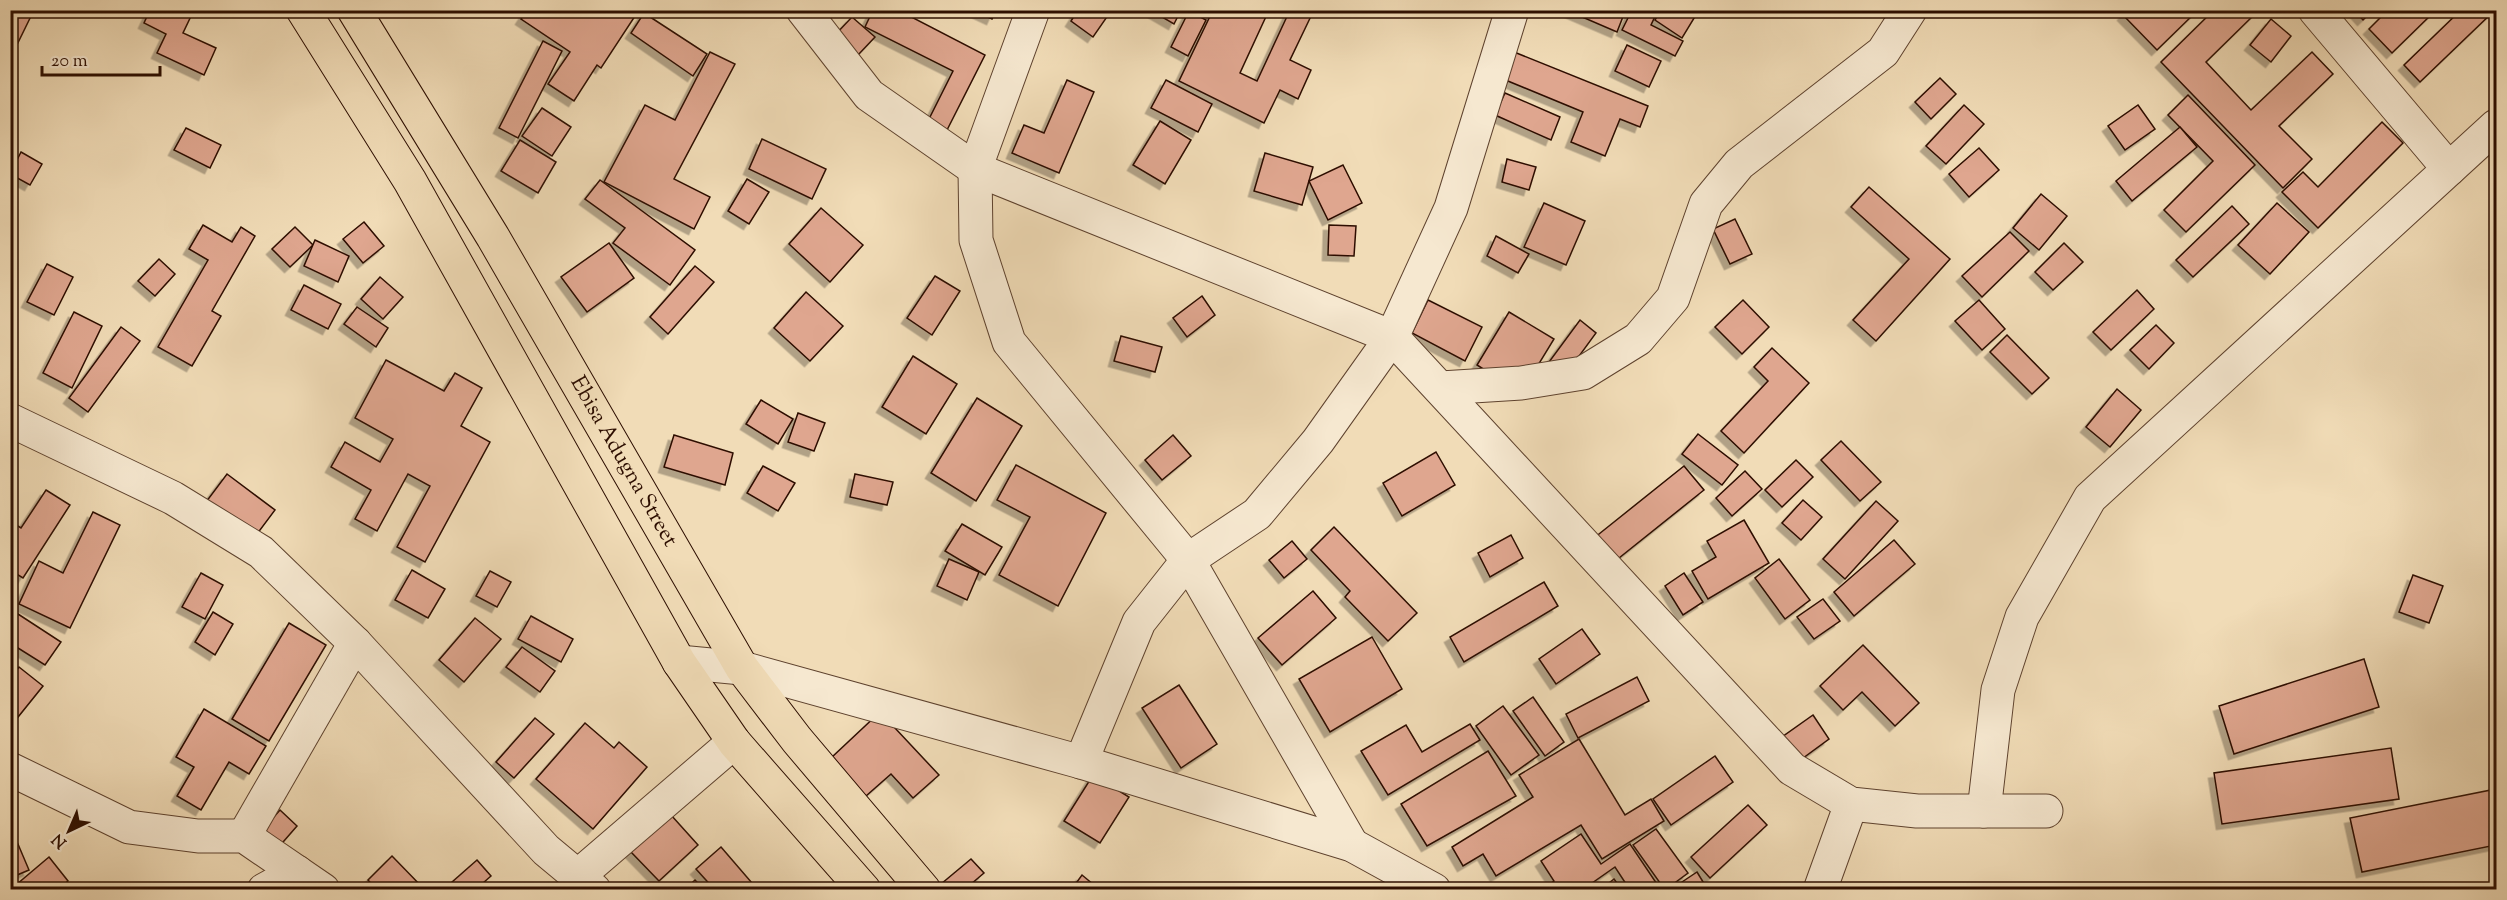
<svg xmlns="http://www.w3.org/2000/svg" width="2507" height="900" font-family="'Sorts Mill Goudy',serif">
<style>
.building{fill:#dfa68f;stroke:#2d0e00;stroke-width:1.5;filter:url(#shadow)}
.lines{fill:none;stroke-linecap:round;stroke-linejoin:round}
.minor-casing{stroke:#5e422e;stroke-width:35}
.major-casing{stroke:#2d0e00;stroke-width:35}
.minor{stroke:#f6e8d0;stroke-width:33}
.major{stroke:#f1dcb7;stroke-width:33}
.labels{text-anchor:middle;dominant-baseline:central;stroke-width:6;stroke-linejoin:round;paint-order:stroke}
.street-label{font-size:22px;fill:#2d0e00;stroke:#f6e8d0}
</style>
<defs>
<filter id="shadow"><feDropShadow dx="-5.5" dy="5.5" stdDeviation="0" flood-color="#0004"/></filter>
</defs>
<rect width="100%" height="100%" fill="#f1dcb7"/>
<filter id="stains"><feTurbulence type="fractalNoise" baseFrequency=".00333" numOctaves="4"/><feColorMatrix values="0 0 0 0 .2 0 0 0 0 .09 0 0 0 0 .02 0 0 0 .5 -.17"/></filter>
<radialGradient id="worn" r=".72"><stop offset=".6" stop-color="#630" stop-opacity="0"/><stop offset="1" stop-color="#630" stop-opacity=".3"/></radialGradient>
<g class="building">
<polygon points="10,10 34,10 10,59"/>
<polygon points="150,10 193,12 183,33 216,48 204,75 157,53 166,34 144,23"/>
<polygon points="527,10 639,10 601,68 597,65 574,101 548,84 570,52 521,19"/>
<polygon points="873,10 898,10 985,55 947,130 928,121 953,71 865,27"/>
<polygon points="973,10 996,10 992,19"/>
<polygon points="1078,10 1104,10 1109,14 1093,37 1071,21"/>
<polygon points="1150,10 1181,10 1174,24"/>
<polygon points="1213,10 1269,10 1240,73 1257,81 1290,10 1313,12 1290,60 1311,70 1298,99 1280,90 1264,123 1179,81"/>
<polygon points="1566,10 1616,10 1624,14 1617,32"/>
<polygon points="1632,10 1658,10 1651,25 1683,41 1675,56 1622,30"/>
<polygon points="1661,10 1699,10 1682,38 1655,20"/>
<polygon points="2128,10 2198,10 2157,50 2123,15"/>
<polygon points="2214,10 2259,10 2206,62 2251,110 2312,52 2333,74 2279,126 2312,159 2283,188 2161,62"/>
<polygon points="2354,10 2373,10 2363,20"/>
<polygon points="2388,10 2436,10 2392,53 2369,29"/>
<polygon points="2461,10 2495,10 2420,82 2404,65"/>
<polygon points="1189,11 1206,20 1188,56 1171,47"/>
<polygon points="644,13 707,54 693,76 631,33"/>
<polygon points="852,17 875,37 858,55 835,35"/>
<polygon points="2271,19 2291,36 2271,62 2250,45"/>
<polygon points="543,41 562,51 518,138 499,128"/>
<polygon points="1627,45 1661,61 1649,87 1615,71"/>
<polygon points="710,52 735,64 674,179 710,197 694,229 604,182 645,105 675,120"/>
<polygon points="1514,52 1648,106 1640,127 1620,119 1605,156 1571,142 1583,112 1503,79"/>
<polygon points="1940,78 1956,94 1931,119 1915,102"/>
<polygon points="1067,80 1094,92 1059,173 1012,153 1024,125 1044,133"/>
<polygon points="1166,80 1212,104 1198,132 1151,108"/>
<polygon points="1505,93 1560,117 1551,140 1495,115"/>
<polygon points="2188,95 2255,165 2186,232 2164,210 2213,161 2168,115"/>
<polygon points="1964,105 1984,124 1946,164 1926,146"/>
<polygon points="2138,105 2155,129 2125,150 2108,126"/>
<polygon points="542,108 571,127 552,156 522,136"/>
<polygon points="1160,121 1191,140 1165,184 1133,165"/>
<polygon points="2382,122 2403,143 2318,228 2282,192 2303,172 2318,187"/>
<polygon points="2180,127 2197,147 2132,201 2116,181"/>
<polygon points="186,128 221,145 210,168 174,150"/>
<polygon points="762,139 826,169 812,199 749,169"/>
<polygon points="520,140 556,162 538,193 501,171"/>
<polygon points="1979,148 1999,170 1969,197 1949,174"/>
<polygon points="21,152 42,164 30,185 10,174"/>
<polygon points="1265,153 1313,167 1302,205 1254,191"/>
<polygon points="1507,159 1536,167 1529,190 1502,182"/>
<polygon points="1343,165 1362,203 1328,220 1309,181"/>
<polygon points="747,179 769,192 749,224 728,211"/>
<polygon points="600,180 695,250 670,285 613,243 625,228 585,199"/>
<polygon points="1869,187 1950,259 1876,341 1853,320 1909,259 1851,207"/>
<polygon points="2041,194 2067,216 2039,250 2013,228"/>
<polygon points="1544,203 1585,221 1566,265 1524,247"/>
<polygon points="2277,203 2309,232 2270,274 2238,245"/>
<polygon points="2232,206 2249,224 2193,277 2176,260"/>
<polygon points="821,208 863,245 830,282 789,244"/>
<polygon points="1735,219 1752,254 1730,264 1713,229"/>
<polygon points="364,222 384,246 363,263 343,239"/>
<polygon points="203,225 232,242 241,227 255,236 212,311 221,316 192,366 158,347 208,260 189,249"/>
<polygon points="1329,225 1356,226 1354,256 1328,255"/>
<polygon points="295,227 313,245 290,267 272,249"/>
<polygon points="2010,232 2029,251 1982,297 1962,276"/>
<polygon points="1496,236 1529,254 1518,273 1487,256"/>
<polygon points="315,240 349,256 338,282 304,266"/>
<polygon points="609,243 634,278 587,312 561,277"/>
<polygon points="2064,243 2083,262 2053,290 2035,272"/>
<polygon points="159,259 175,274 155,296 138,281"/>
<polygon points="47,264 73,277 54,315 27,302"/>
<polygon points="695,266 714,282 668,334 650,317"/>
<polygon points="935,276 960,291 932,335 907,318"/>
<polygon points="380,277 403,297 383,319 361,299"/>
<polygon points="304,285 341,304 328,329 291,310"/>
<polygon points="2137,290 2154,309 2111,350 2093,332"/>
<polygon points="806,292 843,326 810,361 774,328"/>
<polygon points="1202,296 1215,315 1187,337 1173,318"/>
<polygon points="1428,300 1482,327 1465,361 1412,333"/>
<polygon points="1743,300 1769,327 1742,354 1715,327"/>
<polygon points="1979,300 2005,329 1982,350 1955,321"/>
<polygon points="357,307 388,328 376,347 344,324"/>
<polygon points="74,312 102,326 72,388 43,373"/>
<polygon points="1509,312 1554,339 1521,393 1477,365"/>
<polygon points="1580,320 1596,333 1566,374 1549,362"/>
<polygon points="2156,325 2174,343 2149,369 2130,350"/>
<polygon points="121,327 140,341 88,412 69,398"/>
<polygon points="2007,335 2049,378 2032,394 1990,352"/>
<polygon points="1121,336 1162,347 1155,372 1114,361"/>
<polygon points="1772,348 1809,383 1744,453 1721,431 1768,381 1754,367"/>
<polygon points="913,356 957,384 926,434 882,407"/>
<polygon points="386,360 444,391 455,373 482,388 461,426 490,442 425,562 397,547 430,486 408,474 377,531 355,519 371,490 331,467 345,442 380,462 393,439 355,418"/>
<polygon points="2117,389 2141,410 2110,447 2086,427"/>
<polygon points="977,398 1022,426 976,501 931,473"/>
<polygon points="761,400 793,419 778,444 746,424"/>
<polygon points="798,413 825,423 814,451 788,442"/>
<polygon points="1698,434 1738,465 1722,485 1682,454"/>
<polygon points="674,435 733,453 725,485 664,467"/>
<polygon points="1173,435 1191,456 1162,480 1145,460"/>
<polygon points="1841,441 1881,482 1860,501 1821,460"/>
<polygon points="1436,452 1455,485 1402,516 1383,483"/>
<polygon points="1796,460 1813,477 1782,507 1765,490"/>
<polygon points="1016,465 1106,513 1058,606 999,575 1030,517 997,500"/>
<polygon points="763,466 795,483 778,511 747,493"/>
<polygon points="1684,466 1704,490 1614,562 1594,538"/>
<polygon points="1745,471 1762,489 1732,516 1716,498"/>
<polygon points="227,474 275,510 251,542 203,506"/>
<polygon points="855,474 893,482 887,505 850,497"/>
<polygon points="46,490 70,505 23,578 10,570 10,521 21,528"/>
<polygon points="1803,500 1822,517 1801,540 1782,523"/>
<polygon points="1876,501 1898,521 1845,579 1823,559"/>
<polygon points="93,512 120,525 70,628 19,604 39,561 63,573"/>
<polygon points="1744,520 1769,563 1708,599 1692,571 1716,557 1707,541"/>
<polygon points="962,524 1002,547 985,575 945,551"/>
<polygon points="1334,527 1417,613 1388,641 1345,597 1350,591 1311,550"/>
<polygon points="1511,535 1523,558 1490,577 1478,553"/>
<polygon points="1894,540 1915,564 1854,616 1834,592"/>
<polygon points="1292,541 1307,559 1284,578 1269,560"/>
<polygon points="949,559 979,572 967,600 937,586"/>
<polygon points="1779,559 1810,600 1785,619 1755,578"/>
<polygon points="412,570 445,589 428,618 395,600"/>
<polygon points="490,571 511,582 497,607 476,596"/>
<polygon points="201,573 223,585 205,619 182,607"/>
<polygon points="1684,573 1703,602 1683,615 1665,586"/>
<polygon points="2413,575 2443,586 2429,623 2399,612"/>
<polygon points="1544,582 1558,606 1464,662 1450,637"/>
<polygon points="1313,591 1336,618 1282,665 1258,638"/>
<polygon points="1823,599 1840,621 1814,639 1797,617"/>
<polygon points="213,612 233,624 215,655 195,642"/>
<polygon points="18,614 61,642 45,665 10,643 10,626"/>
<polygon points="531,616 573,639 561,662 518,639"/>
<polygon points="475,618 501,639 464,682 439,660"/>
<polygon points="289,623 326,645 269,741 232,719"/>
<polygon points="1582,629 1600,654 1556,684 1539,659"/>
<polygon points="1372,637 1402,689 1330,732 1299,679"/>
<polygon points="1863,645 1919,703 1895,726 1862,692 1843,710 1820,686"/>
<polygon points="522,647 555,671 540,692 506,667"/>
<polygon points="2364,659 2379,707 2234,754 2219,706"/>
<polygon points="19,667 43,686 10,727 10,678"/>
<polygon points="1637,677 1649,701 1578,738 1566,714"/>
<polygon points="1179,685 1217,744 1181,768 1142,708"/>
<polygon points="1533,697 1564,742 1545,756 1513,711"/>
<polygon points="1503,706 1539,755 1511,775 1476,726"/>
<polygon points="204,709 266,746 249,774 229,762 201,810 177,796 194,767 176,757"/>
<polygon points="880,712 939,775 913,798 891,774 866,796 831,758"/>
<polygon points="1813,715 1829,739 1799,761 1782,737"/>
<polygon points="535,718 554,734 514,778 496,762"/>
<polygon points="585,723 614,748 619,742 647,767 593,829 536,779"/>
<polygon points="1470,724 1480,740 1388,795 1361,751 1406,725 1422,752"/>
<polygon points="1579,739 1625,815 1651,799 1664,821 1602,859 1581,825 1496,876 1483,854 1463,866 1452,847 1533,797 1519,775"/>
<polygon points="2391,748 2399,799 2222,824 2214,773"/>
<polygon points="1488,751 1516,796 1427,846 1401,804"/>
<polygon points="1715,756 1733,782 1671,825 1653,799"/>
<polygon points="1093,775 1129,797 1100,843 1064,821"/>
<polygon points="2496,789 2496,845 2362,872 2350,818"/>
<polygon points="1748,805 1767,825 1710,878 1691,857"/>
<polygon points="280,810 297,826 270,857 252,842"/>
<polygon points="671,815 698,845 659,881 631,852"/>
<polygon points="1656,829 1688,873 1665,890 1633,845"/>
<polygon points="12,830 29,870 10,878 10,831"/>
<polygon points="1581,834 1601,864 1630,844 1661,890 1630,890 1615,867 1582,890 1542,890 1554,881 1541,861"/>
<polygon points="721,847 758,890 715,890 696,869"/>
<polygon points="392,856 425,890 377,890 368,880"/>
<polygon points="49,857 68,881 57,890 10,890"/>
<polygon points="971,859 984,873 964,890 935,889"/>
<polygon points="477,860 491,876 475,890 443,890"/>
<polygon points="1697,872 1708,890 1670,890"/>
<polygon points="1082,875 1100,890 1071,890"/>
<polygon points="1614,879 1622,890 1600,890"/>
<polygon points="695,880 704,890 684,890"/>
</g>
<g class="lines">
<g class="minor-casing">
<g id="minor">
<polyline points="803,10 869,95 975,169 1392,337 1792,769 1851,804 1917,811 2046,811"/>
<polyline points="1033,10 975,169 976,240 1009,342 1188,560 1352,845"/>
<polyline points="2315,10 2449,169"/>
<polyline points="1441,388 1521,383 1583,373 1638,339 1673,298 1706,204 1739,164 1883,52 1910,10"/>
<polyline points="10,420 173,498 261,552 355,643 546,850 594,890"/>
<polyline points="679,662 742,668 1081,762 1352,845 1434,890"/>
<polyline points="1081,762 1139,622 1188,560 1257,514 1318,441 1392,337 1451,208 1512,10"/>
<polyline points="10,769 129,827 198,836 244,836 323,890"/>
<polyline points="1984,811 1998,690 2022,617 2090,498 2496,126"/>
<polyline points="244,836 355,643"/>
<polyline points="578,876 734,742"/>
<polyline points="264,890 297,872"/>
<polyline points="1820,890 1851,804"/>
</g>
</g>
<g class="major-casing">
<g id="major">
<polyline points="303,10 410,181 679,662 734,742 864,890"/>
<path id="s1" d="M354,10l139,227 249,431 55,72 127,150"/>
</g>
</g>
<use href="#minor" class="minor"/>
<use href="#major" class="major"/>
</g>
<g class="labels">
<g class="street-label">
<text stroke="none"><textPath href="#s1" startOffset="526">Ebisa Adugna Street</textPath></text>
</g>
</g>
<rect width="2507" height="900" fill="none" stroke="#f1dcb7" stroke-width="36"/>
<rect x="12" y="12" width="2483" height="876" fill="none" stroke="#2d0e00" stroke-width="3"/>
<rect x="18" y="18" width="2471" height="864" fill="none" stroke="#2d0e00" stroke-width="1.5"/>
<g transform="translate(69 831) rotate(224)" stroke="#f6e8d0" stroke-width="4.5" paint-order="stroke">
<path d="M0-4.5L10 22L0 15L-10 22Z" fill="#2d0e00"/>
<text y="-9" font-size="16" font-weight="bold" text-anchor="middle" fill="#2d0e00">N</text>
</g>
<path d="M42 66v9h118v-9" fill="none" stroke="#2d0e00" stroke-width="3"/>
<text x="51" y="66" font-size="18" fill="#2d0e00" stroke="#f6e8d0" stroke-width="4.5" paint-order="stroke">20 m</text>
<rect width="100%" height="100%" filter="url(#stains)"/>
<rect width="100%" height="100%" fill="url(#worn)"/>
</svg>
